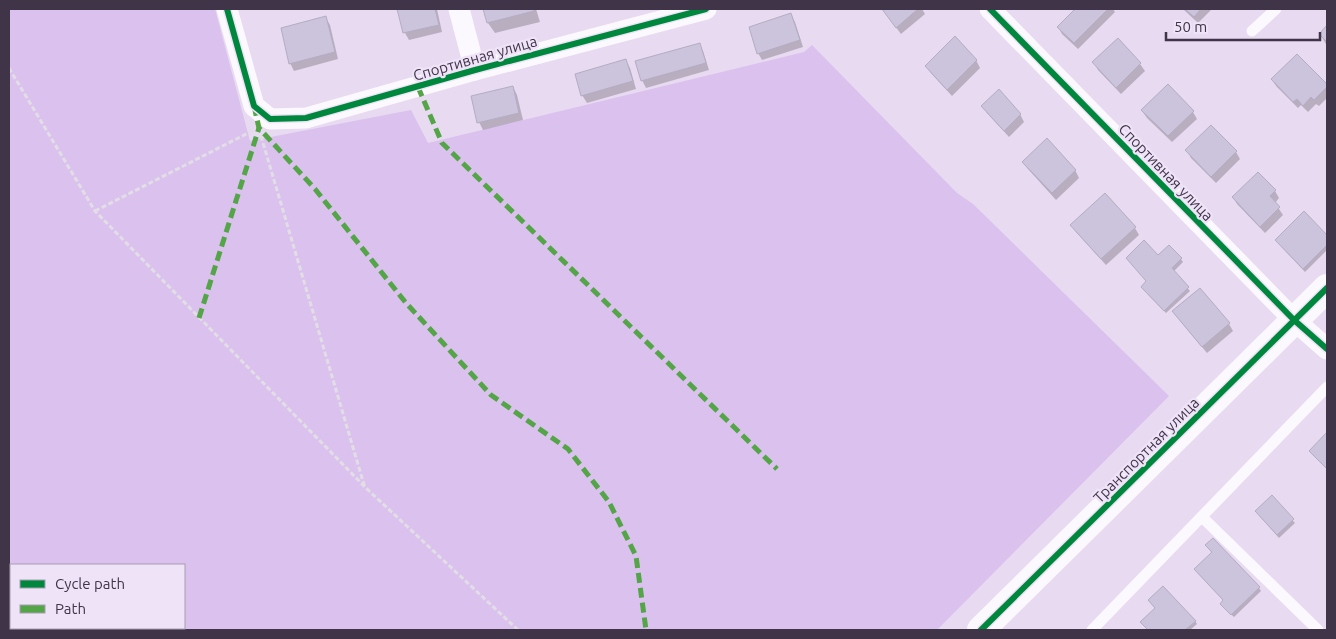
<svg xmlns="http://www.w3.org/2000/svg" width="1336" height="639" font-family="Ubuntu,sans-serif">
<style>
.green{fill:#dbc1ee;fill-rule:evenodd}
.shadow{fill:#0003}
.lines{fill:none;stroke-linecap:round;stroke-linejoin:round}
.stream{stroke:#aecaf3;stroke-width:6}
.building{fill:#ccc4dd;stroke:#b4adc1}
.path{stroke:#e2dee5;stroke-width:3;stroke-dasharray:5 2.5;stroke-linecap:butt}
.service{stroke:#fbf9fd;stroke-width:11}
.minor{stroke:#fbf9fd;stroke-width:21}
.tertiary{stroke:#fbf9fd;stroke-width:28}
.quiet{stroke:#54a547;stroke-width:5;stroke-dasharray:10 5;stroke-linecap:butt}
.cycleway-casing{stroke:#efe3f8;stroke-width:9}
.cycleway{stroke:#00873e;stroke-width:6}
.labels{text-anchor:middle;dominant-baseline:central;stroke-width:4.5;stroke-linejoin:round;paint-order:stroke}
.street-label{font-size:15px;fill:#403449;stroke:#efe3f8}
</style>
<rect width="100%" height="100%" fill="#e7daf1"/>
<path class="green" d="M9,9h206l35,132 161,-31 17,33 376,-91 8,-7 145,148 16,11 196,192 -232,234h-928zM11,565h173v63h-173z"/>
<g class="shadow">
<polygon points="398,9 437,9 442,32 409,40 405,33"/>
<polygon points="484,9 536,9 540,22 495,33 488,23"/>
<polygon points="882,9 922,9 925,14 901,34"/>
<polygon points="1077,9 1113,9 1115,12 1078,49 1062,34 1058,27"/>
<polygon points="1183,9 1212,9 1198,23"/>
<polygon points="791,15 795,22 803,47 762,60 758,53"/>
<polygon points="326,18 330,25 338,59 294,71 290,63"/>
<polygon points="1327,26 1327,46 1320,34"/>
<polygon points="1117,40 1140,64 1145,71 1121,94 1098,70 1094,62"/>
<polygon points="699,44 703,51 709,70 646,88 642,80"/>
<polygon points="1297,55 1327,86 1327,98 1319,106 1316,104 1308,112 1301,105 1298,108 1277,87 1272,80"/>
<polygon points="976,60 980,68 952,96 931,73 927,66"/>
<polygon points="626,61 630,68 636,89 587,103 582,95"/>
<polygon points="513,87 517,95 523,120 483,130 479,122"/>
<polygon points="983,106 1020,114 1024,122 1009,137 987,113"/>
<polygon points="1142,111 1193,112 1197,119 1172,142 1147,118"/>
<polygon points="1187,150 1236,152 1240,159 1216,183 1191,158"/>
<polygon points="1023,162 1075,170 1079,178 1056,200 1028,169"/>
<polygon points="1258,173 1275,191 1279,198 1275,203 1283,215 1265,233 1237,204 1233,197"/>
<polygon points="1304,213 1327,237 1327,250 1305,272 1278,243"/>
<polygon points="1072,225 1135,228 1139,235 1106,265 1076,232"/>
<polygon points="1158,257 1181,259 1183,262 1173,272 1190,291 1166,313 1144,290"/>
<polygon points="1173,312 1229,324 1233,331 1207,353"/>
<polygon points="1272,497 1295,523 1279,538 1256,512"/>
<polygon points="1206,546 1259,588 1261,591 1234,617 1223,607 1224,601 1195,570 1212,553"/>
<polygon points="1149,601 1195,621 1197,624 1190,630 1148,630 1142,622 1156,609"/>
</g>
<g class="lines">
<g class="stream">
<polyline points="9,567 11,572"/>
<polyline points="41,628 42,630"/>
</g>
</g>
<g class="building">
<polygon points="397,9 435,9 439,25 403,33"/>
<polygon points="483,9 534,9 534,11 487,23"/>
<polygon points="882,9 918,9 896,28"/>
<polygon points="1075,9 1108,9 1074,43 1057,27"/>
<polygon points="1185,9 1201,9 1194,17"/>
<polygon points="791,13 800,40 757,54 749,27"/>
<polygon points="326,16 335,52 289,64 281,28"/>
<polygon points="1327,25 1327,42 1319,34"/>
<polygon points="955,36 977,60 947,90 925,66"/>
<polygon points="1118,38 1141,63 1116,88 1092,62"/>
<polygon points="700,43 706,63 641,81 635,61"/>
<polygon points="1297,54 1327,84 1327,87 1314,100 1311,97 1303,106 1297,99 1293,102 1271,79"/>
<polygon points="626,59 633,81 581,96 575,74"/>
<polygon points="1168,84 1194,111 1168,136 1141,110"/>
<polygon points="513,86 519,113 477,123 471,96"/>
<polygon points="999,89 1021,114 1004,131 981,106"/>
<polygon points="1211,125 1237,151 1211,177 1185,150"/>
<polygon points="1047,138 1076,170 1052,193 1022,162"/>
<polygon points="1258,172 1276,190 1270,196 1280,207 1260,227 1232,197"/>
<polygon points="1105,193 1136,227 1101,259 1070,225"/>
<polygon points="1304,211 1327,235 1327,245 1303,269 1275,240"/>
<polygon points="1144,240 1158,255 1169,245 1182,258 1172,268 1189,287 1164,311 1141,287 1146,281 1126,258"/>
<polygon points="1200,288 1230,323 1202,347 1172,311"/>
<polygon points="1327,432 1327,469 1309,451"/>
<polygon points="1272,495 1294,519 1277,535 1255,511"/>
<polygon points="1213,538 1260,587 1231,615 1220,604 1223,600 1194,569 1212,552 1205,545"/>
<polygon points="1163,586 1196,621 1185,630 1148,630 1140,622 1155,608 1148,600"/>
</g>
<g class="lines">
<g class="path">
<polyline points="9,68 95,211 366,488 518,630"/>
<polyline points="261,136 365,488"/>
<polyline points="95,211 252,131"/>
</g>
<g class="service">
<polyline points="1252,31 1276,9"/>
<polyline points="1202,517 1318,630"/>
<polyline points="1092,630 1327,387"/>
</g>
<g class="minor">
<polyline points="227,9 254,106 270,119 306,118 475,70 706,9"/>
<polyline points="459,9 475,70"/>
<polyline points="990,9 1294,320 1327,349"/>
</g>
<polyline class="tertiary" points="981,630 1327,288"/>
<g class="quiet">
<polyline points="418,87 442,143 777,469"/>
<polyline points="254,106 259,128 315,189 406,303 491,395 568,449 609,502 636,556 646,630"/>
<polyline points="199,318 259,128"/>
</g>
<g class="cycleway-casing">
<g id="cycleway">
<polyline points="227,9 254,106 270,119 306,118 475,70 706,9"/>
<polyline points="990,9 1294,320 1327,349"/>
<polyline points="981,630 1327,288"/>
</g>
</g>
<use href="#cycleway" class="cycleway"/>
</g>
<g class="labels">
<g class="street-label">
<text transform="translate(475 58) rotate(-16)">Спортивная улица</text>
<text transform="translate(1166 172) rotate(46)">Спортивная улица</text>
<text transform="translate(1146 450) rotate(-45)">Транспортная улица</text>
</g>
</g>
<rect width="1336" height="639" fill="none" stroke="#403449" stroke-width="20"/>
<rect x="10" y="564" width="175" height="65" fill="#efe3f8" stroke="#a99db2"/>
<rect x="20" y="580" width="25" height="8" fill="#00873e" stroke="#a99db2"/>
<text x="55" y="589" font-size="15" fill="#403449">Cycle path</text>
<rect x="20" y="605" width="25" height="8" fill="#54a547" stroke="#a99db2"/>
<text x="55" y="614" font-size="15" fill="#403449">Path</text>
<path d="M1166 32v8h154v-8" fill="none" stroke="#403449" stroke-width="2.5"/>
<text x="1174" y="32" font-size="15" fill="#403449" stroke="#efe3f8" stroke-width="4" paint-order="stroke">50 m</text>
</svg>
